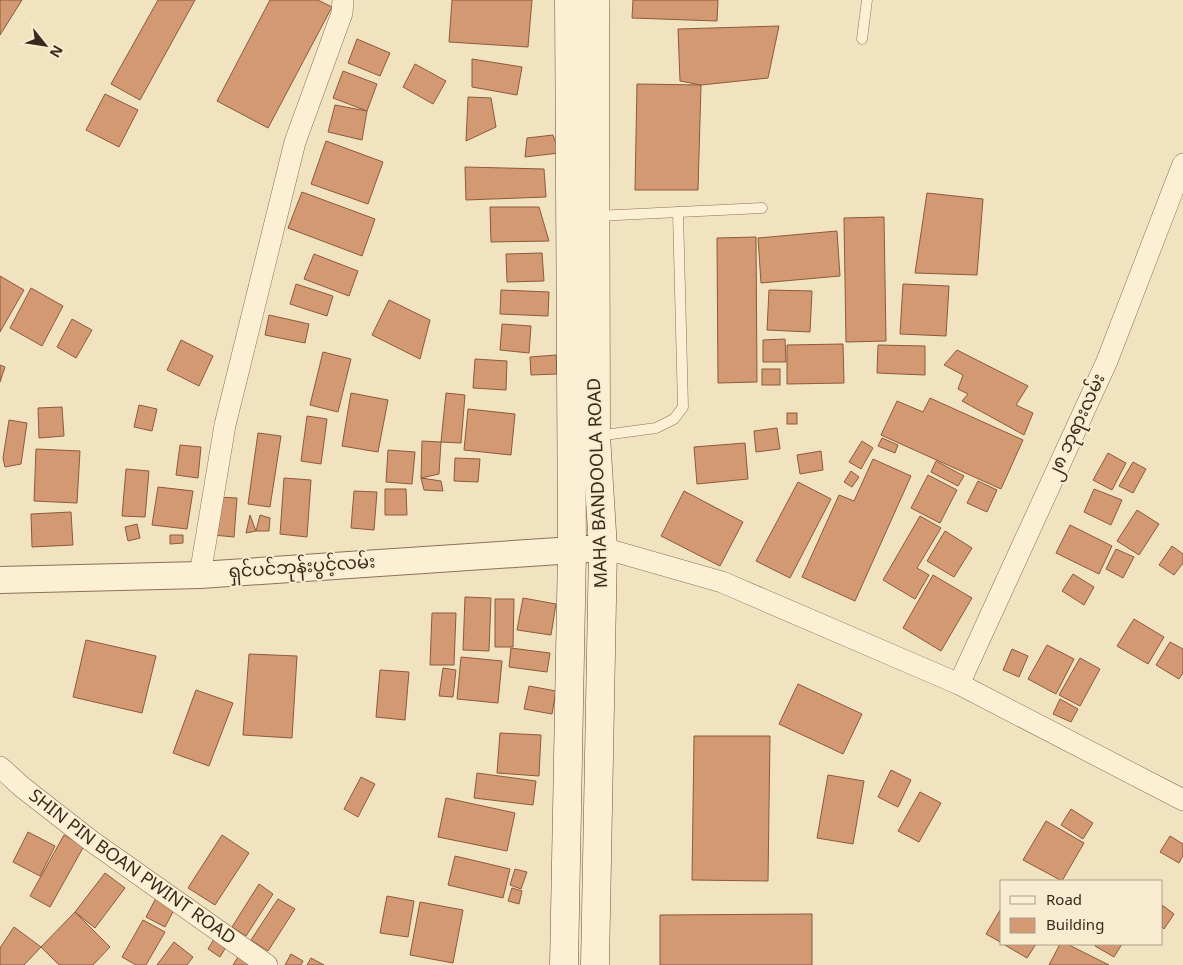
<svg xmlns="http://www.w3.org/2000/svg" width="1183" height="965" font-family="Georgia,'Noto Sans Myanmar',serif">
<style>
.building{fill:#d29973;stroke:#8d5a3b}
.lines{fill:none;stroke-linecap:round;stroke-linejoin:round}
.service-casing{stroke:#8c7257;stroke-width:11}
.minor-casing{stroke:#8c7257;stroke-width:22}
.tertiary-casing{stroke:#8c7257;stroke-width:28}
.secondary-casing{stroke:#6d533a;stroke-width:29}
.service{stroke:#fbefd4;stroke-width:10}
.minor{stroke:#fbefd4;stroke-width:21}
.tertiary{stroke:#fbefd4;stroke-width:26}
.secondary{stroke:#fbefd4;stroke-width:28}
.labels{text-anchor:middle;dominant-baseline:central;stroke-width:4;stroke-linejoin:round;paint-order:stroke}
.street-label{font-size:18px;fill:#3a2a1c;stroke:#f8ecd0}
</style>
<rect width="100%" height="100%" fill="#f1e2c0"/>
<g class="building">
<polygon points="0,0 22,0 0,35"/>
<polygon points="158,0 195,0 140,100 111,84"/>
<polygon points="270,0 318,0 332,7 268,128 217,101"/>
<polygon points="452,0 532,0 528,47 449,42"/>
<polygon points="633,0 718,0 717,21 632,18"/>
<polygon points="779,26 768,78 701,85 680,81 678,29"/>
<polygon points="357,39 390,53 380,76 348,63"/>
<polygon points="472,59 522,67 517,95 472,87"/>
<polygon points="415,64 446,81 433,104 403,87"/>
<polygon points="343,71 377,84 367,111 333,98"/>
<polygon points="637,84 701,85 698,190 635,190"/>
<polygon points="105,94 138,110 119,147 86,130"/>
<polygon points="468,97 491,98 496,127 466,141"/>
<polygon points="335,105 367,111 362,140 328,132"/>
<polygon points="553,135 559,153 525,157 527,138"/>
<polygon points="326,141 383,162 368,204 311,184"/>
<polygon points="465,167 544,169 546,197 466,200"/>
<polygon points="302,192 375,219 362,256 288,228"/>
<polygon points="927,193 983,199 977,275 915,273"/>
<polygon points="490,207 539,207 549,241 491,242"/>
<polygon points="884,217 886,341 846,342 844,218"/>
<polygon points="837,231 840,276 761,283 758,238"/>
<polygon points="756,237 757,382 718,383 717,238"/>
<polygon points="542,253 544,281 507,282 506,254"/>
<polygon points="314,254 358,271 349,296 304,279"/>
<polygon points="0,276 24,290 0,332"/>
<polygon points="296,284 333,296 327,316 290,304"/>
<polygon points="903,284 949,286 946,336 900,334"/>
<polygon points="31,288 63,306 42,346 10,328"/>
<polygon points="501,290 549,292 548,316 500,314"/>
<polygon points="769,290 812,291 810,332 767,330"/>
<polygon points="389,300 430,320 420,359 372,335"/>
<polygon points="269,315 309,324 305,343 265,335"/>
<polygon points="72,319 92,330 76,358 57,347"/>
<polygon points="502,324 531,326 529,353 500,350"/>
<polygon points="785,339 786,362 763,362 763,340"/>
<polygon points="181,340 213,356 199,386 167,370"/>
<polygon points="843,344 844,383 787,384 787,345"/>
<polygon points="878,345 925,346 925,375 877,373"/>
<polygon points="957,350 1028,386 1016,405 1033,413 1024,435 962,401 968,394 958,389 963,375 944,365"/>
<polygon points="323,352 351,359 338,412 310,405"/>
<polygon points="556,355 557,374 531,375 530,357"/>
<polygon points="475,359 507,361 506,390 473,388"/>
<polygon points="0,365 5,367 0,382"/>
<rect x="762" y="369" width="18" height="16"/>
<polygon points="351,393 388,400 378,452 342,446"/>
<polygon points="446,393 465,395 461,443 441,442"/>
<polygon points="930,398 1023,440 1001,489 881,435 897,401 923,412"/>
<polygon points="139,405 157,409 152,431 134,427"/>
<polygon points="62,407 64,436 39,438 38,408"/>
<polygon points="468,409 515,414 511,455 464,450"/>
<rect x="787" y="413" width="10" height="11"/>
<polygon points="307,416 327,419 321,464 301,461"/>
<polygon points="9,420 27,423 21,464 5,467 3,458"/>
<polygon points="777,428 780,449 756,452 754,431"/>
<polygon points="258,433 281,436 270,507 248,504"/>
<polygon points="882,438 898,445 895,453 878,446"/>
<polygon points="422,441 441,442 439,474 421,478"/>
<polygon points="862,441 873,448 861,469 849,462"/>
<polygon points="745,443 748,479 697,484 694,447"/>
<polygon points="180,445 201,447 198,478 176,475"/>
<polygon points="36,449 80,451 77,503 34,501"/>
<polygon points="388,450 415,452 412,484 386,482"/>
<polygon points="821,451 823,470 800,474 797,455"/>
<polygon points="1108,453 1126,463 1112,490 1093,480"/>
<polygon points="455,458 480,459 478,482 454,481"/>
<polygon points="873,459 911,476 855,601 802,577 839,495 854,501"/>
<polygon points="936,461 964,476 958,486 931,472"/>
<polygon points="1133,462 1146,469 1133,493 1119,486"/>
<polygon points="126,469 149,471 145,517 122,516"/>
<polygon points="851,471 859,477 852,487 844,482"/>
<polygon points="928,475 957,490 940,523 911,508"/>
<polygon points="284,478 311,480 307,537 280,534"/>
<polygon points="421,478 441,481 443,491 424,490"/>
<polygon points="978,481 997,490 987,512 967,503"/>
<polygon points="798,482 831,499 790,578 756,561"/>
<polygon points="158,487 193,491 187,529 152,525"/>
<polygon points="385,489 406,489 407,515 385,515"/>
<polygon points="1094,489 1122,500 1111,525 1084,512"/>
<polygon points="354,491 377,492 374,530 351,528"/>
<polygon points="684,491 743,522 720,566 661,536"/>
<polygon points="217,497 237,498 234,537 213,535"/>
<polygon points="1137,510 1159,524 1139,555 1117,541"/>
<polygon points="71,512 73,545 32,547 31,514"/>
<polygon points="250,515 256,531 246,533"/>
<polygon points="260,515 270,518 269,531 256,531"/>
<polygon points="920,516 941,528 917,568 929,575 915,599 883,580"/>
<polygon points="137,524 140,538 128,541 125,527"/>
<polygon points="1070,525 1112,546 1099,574 1056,553"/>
<polygon points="945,531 972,548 954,577 927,561"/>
<polygon points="170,535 183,535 183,543 170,544"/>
<polygon points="1172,546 1183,554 1183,563 1174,575 1159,565"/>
<polygon points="1116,549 1134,557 1123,578 1106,569"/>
<polygon points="1073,574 1094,587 1084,605 1062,591"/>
<polygon points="933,575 972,598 941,651 903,628"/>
<polygon points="465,597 491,598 489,651 463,650"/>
<polygon points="523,598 556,604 551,635 517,630"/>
<polygon points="495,599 514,599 513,647 495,647"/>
<polygon points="432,613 456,613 454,665 430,665"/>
<polygon points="1134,619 1164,637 1148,664 1117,646"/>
<polygon points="86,640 156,656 142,713 73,697"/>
<polygon points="1170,642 1183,649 1183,673 1179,679 1156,665"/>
<polygon points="1047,645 1074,659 1056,694 1028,679"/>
<polygon points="511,648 550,653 547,672 509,667"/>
<polygon points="1012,649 1028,656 1019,677 1003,670"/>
<polygon points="249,654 297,656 292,738 243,735"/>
<polygon points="461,657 502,661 498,703 457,699"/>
<polygon points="1080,658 1100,669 1080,706 1059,695"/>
<polygon points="443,668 456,670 453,697 439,696"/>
<polygon points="380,670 409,672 405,720 376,717"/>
<polygon points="798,684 862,714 843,754 779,724"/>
<polygon points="529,686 556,691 552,714 524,709"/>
<polygon points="196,690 233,703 209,766 173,753"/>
<polygon points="1060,699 1078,709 1071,722 1053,714"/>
<polygon points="500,733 541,735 539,776 497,773"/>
<polygon points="694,736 770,736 768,881 692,880"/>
<polygon points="891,770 911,780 898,807 878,797"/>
<polygon points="477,773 536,781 533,805 474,798"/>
<polygon points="828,775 864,781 853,844 817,838"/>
<polygon points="361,777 375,784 358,817 344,809"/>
<polygon points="920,792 941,803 919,842 898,831"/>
<polygon points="446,798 515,813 507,851 438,837"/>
<polygon points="1071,809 1093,823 1083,839 1061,825"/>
<polygon points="1046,821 1084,843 1062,881 1023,860"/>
<polygon points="28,832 55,846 40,876 13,862"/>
<polygon points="64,835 84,846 50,907 30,896"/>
<polygon points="222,835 249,853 215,905 188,888"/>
<polygon points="1170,836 1183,844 1183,855 1179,863 1160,852"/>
<polygon points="455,856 510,869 503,898 448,885"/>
<polygon points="515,869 527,872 521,889 510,885"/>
<polygon points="105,873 125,888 95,928 75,912"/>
<polygon points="259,884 273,894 246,936 232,927"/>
<polygon points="512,888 522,891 519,904 508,901"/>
<polygon points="387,896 414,901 408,937 380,933"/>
<polygon points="156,898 175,908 165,927 146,917"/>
<polygon points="278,899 295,909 268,951 251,940"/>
<polygon points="420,902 463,910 453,963 410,955"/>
<polygon points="1162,905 1174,914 1164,929 1162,927"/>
<polygon points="1002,907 1002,943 986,934"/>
<polygon points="75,912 110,947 93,965 59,965 41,947"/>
<polygon points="812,914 812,965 660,965 660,915"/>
<polygon points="143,920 165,932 146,965 136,965 122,957"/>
<polygon points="14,927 41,947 24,965 0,965 0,948"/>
<polygon points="214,939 226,947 220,957 208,949"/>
<polygon points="174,942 193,957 187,965 157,965"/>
<polygon points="1003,944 1036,944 1027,958"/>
<polygon points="1060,944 1067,944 1109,965 1049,965"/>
<polygon points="1096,944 1122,944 1114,957 1095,946"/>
<polygon points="291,954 303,961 301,965 285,965"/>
<polygon points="238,957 251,965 233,965"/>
<polygon points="311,958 324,965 307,965"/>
</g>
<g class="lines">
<g class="service-casing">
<g id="service">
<polyline points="862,39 867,0"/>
<polyline points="596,216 762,208"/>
<polyline points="597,436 656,428 674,419 683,407 678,212"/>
</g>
</g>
<g class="minor-casing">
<g id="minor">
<polyline points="603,548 722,582 959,684 1183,800"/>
<polyline points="200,575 225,425 295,142 342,13 343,0"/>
<polyline points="959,684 1107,361 1183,164"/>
<path id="s1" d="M0,767l22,20 68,53 177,125"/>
</g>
</g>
<g class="tertiary-casing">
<polyline id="tertiary" points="0,580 200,575 603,548"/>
</g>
<g class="secondary-casing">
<g id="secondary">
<polyline points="564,965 572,551 569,0"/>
<polyline points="595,965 603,548 596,436 595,0"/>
</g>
</g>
<use href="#service" class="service"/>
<use href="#minor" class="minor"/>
<use href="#tertiary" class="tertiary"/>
<use href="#secondary" class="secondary"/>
</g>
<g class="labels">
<g class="street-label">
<text transform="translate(1077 427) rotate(-65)">၂၈ ဘုရားလမ်း</text>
<text transform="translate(599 483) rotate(-92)">MAHA BANDOOLA ROAD</text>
<text transform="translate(302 568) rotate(-4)">ရှင်ပင်ဘုန်းပွင့်လမ်း</text>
<text stroke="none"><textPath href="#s1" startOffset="166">SHIN PIN BOAN PWINT ROAD</textPath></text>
</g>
</g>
<rect x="1000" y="880" width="162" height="65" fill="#f8ecd0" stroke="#ac9e88"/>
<rect x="1010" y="896" width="25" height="8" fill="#fbefd4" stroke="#ac9e88"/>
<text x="1046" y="905" font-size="15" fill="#3a2a1c">Road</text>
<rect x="1010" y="918" width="25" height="15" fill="#d29973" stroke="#ac9e88"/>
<text x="1046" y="930" font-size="15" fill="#3a2a1c">Building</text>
<g transform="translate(45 45) rotate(120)" stroke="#f8ecd0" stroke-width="4" paint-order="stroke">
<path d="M0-4L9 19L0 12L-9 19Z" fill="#3a2a1c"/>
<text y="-8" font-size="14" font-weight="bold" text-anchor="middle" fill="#3a2a1c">N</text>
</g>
</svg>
